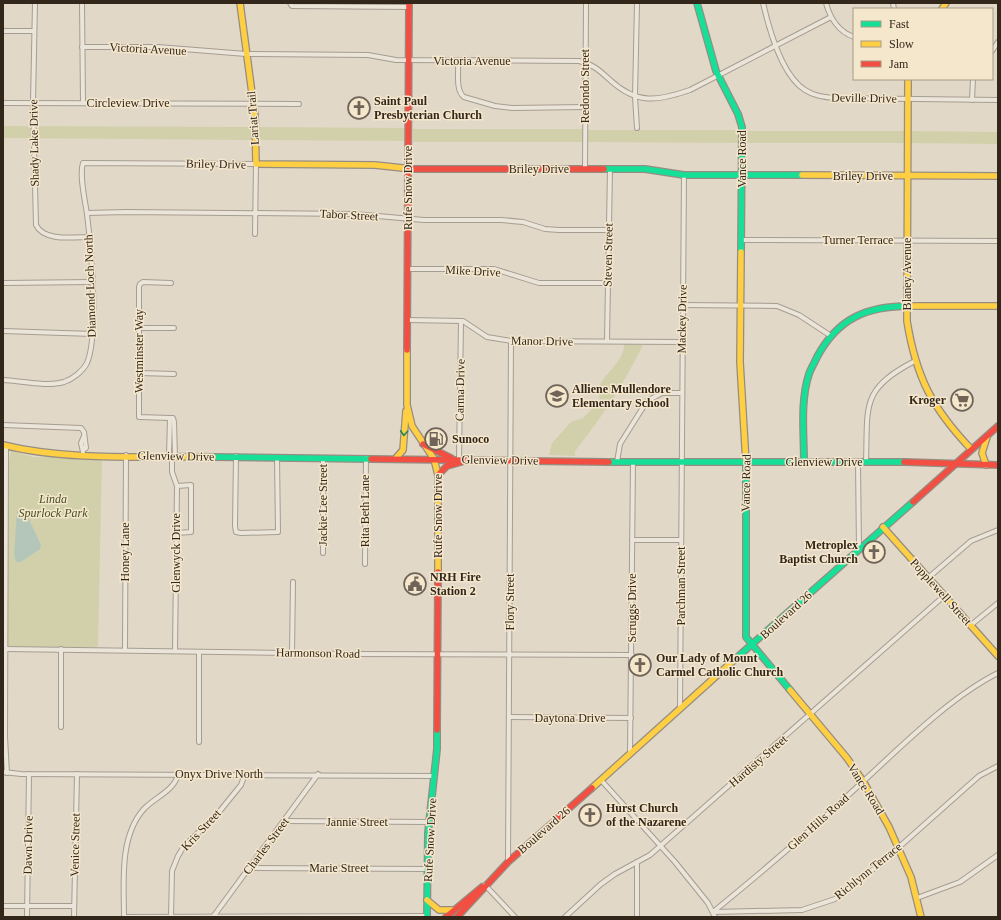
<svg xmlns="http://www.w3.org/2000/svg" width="1001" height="920" font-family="'Times New Roman',serif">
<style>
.green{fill:#d2d0aa}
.water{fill:#b4c6ba}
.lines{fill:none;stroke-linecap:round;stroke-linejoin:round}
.street-casing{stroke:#a69d92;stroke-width:6}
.fast-casing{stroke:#968d82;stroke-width:8}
.slow-casing{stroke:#968d82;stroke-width:8}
.jam-casing{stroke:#968d82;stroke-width:8}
.street{stroke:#eae4d9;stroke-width:4}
.fast{stroke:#16e098;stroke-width:5.5}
.slow{stroke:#ffcf43;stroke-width:5.5}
.jam{stroke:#f24e42;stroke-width:5.5}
.oneway{stroke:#24835a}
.labels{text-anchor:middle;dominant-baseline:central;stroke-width:3;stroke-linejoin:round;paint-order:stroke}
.street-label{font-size:12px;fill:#33261b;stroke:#f4e7cc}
.poi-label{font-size:12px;font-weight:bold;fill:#33261b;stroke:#f4e7cc;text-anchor:start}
.park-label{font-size:12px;font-style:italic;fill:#464f22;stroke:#f4e7cc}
</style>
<rect width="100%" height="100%" fill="#e2d8c8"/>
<g class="green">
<polygon points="3,126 253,127 252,140 3,138"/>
<polygon points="258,127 404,128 404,141 258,140"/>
<rect x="413" y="129" width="170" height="13"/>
<polygon points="588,130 738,130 738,143 588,142"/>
<rect x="744" y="131" width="161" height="12"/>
<polygon points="910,131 998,132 998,144 910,143"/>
<path d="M624,344l19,1c-19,38 -41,73 -68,106v5l-26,-1 3,-12 19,-21 12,-4 17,-17c0,-3 -2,-7 -2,-9 1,-16 27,-29 26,-48z"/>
<polygon points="11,451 33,457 102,458 98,647 7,647 5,483"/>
</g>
<polygon class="water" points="17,511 26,513 41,545 40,549 21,562 16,562 14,555"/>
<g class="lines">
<g class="street-casing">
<g id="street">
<path d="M35,3l-2,99 3,123c8,17 39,12 54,12"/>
<polyline points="82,3 83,103"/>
<polyline points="290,3 292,6 409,7"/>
<path d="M763,3c6,26 18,72 42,87 9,6 19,7 29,8l164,2"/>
<path d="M826,3c4,15 13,29 28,34"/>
<polyline points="893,3 894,9"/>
<polyline points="3,31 34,31"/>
<path d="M82,47h76l88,7 122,1 28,5 183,1c14,3 21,10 31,19 27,25 48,21 80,10l141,-73"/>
<polyline points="992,51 998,42"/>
<path d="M458,61c1,10 -3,29 6,36l31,9 17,2 73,-1"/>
<polyline points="972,100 973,79"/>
<polyline points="3,103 299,104"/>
<polyline points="637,128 635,97 637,3"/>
<polyline points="585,169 586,3"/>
<polyline points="87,213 126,212 354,214 424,220 501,220 523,222 545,229 559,230 609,230"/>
<polyline points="741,240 998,241"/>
<polyline points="408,269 494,269 539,283 608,283"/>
<polyline points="3,283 92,282"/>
<polyline points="682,305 777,306 799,315 831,336"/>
<polyline points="408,320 463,321 487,337 511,341 682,342"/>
<polyline points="140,328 174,328"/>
<polyline points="3,331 93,334"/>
<polyline points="607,341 610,169"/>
<polyline points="140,373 174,374"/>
<path d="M3,380c19,1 43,7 61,2 9,-3 19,-11 23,-19 12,-28 4,-117 0,-149 -2,-14 -8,-39 -4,-51l173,1 -1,70"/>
<polyline points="170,418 139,417 139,287 140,284 143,282 171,283"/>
<polyline points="170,418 173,418 174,422 175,456"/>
<polyline points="3,425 81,428 84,432 86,448 83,450"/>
<polyline points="6,447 5,737 7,773"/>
<polyline points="83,452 81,443 84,436"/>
<polyline points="169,455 170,418"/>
<polyline points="172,456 172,472 177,486 175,651"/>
<polyline points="236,456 235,526 236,532 241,533 278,532 277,457"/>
<polyline points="459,459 461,321"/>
<polyline points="617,462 620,444 647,401 662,393 681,393"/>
<polyline points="858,462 859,549"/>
<path d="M866,462c2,-56 -6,-73 49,-101"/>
<polyline points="176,533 191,532 191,485 177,486"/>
<polyline points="632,540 681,540"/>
<polyline points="323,553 323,458"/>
<polyline points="365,564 366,458"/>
<polyline points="928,578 971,541 998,530"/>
<polyline points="971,625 998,603"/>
<polyline points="5,649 355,654 632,655"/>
<polyline points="61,649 61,727"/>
<polyline points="125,649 126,455"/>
<polyline points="199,652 199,742"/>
<polyline points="292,653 293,582"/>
<polyline points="680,709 684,175"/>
<polyline points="509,717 631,718"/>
<polyline points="630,753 633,462"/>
<polyline points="3,772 21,774 435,776"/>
<polyline points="601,780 675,862 708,903 715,917"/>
<polyline points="284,821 429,822"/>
<polyline points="508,861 511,341"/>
<polyline points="250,868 427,869"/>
<polyline points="485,885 515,917"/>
<polyline points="917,898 960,882 998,855"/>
<polyline points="3,906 74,906"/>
<path d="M713,912c49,-40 97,-81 143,-124 42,-38 92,-90 142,-115"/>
<polyline points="714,912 802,910 835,899 880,864 979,776 998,766"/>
<polyline points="27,917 29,774"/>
<polyline points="74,917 77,774"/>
<polyline points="124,917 427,916"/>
<path d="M124,917c0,-34 -5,-79 19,-107 10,-12 32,-19 35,-36"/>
<polyline points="171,917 172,871 178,856 184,846 215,817 241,785 245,774"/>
<polyline points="213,917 318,774"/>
<polyline points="565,917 601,884 615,874 650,855 944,596"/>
<polyline points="637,917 637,862"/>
</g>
</g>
<g class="fast-casing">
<g id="fast">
<polyline points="697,3 716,71 738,114 742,127 741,252"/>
<polyline points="604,169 645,169 684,175 802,175"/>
<polyline points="213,457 371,459"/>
<polyline points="609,462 904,462"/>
<path d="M804,462c0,-28 -4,-61 5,-88 2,-6 6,-12 8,-17 21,-39 50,-51 93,-51"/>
<polyline points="746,463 746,637 790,690"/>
<polyline points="733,661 913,502"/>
<polyline points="427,917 428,833 437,749 437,730"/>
</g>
</g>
<g class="slow-casing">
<g id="slow">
<polyline points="240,3 255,116 256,164 375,165 412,169"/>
<polyline points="942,9 946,3"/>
<path d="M908,79l-1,242c9,56 25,87 64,128"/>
<polyline points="802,175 998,176"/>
<polyline points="741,252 740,362 746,463"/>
<polyline points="910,306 998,306"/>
<polyline points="407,350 407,405 412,426 434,459 438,475 438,572"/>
<path d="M3,445c65,16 142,11 210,12"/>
<polyline points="396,458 403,450 406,411"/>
<polyline points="986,465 982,453 987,437"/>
<polyline points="883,527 998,656"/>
<polyline points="790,690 847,758 863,781 889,827 911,877 921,917"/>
<polyline points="592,788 733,661"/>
<polyline points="427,900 439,910 453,910"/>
</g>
</g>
<g class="jam-casing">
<g id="jam">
<polyline points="412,169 604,169"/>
<polyline points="407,350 409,3"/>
<polyline points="423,444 451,458"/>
<polyline points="371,459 609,462"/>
<polyline points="904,462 998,465"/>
<polyline points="438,475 447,466 461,462"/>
<polyline points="913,502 998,426"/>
<polyline points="437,730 438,572"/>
<polyline points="446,917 482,887"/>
<polyline points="457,917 508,862 592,788"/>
</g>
</g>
<use href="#street" class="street"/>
<use href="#fast" class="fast"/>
<use href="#slow" class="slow"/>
<use href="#jam" class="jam"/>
</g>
<defs><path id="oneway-chevron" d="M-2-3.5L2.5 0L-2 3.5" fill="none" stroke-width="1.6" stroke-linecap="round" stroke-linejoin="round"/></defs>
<use class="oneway" href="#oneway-chevron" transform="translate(404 433) rotate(93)"/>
<defs>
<g id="church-ring" transform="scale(1.15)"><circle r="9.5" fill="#f4e7cc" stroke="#706458" stroke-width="1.5"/><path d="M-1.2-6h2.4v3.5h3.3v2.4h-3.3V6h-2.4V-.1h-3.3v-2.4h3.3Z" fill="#706458"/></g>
<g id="school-ring" transform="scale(1.15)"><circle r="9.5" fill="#f4e7cc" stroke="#706458" stroke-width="1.5"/><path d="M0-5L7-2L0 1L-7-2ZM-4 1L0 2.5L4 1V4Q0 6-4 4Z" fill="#706458"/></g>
<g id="supermarket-ring" transform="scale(1.15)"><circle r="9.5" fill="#f4e7cc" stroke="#706458" stroke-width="1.5"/><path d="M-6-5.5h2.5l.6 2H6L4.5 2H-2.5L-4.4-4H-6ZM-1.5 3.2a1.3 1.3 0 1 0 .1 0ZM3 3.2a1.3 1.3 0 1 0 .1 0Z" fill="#706458"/></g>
<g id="fuel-ring" transform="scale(1.15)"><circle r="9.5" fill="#f4e7cc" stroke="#706458" stroke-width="1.5"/><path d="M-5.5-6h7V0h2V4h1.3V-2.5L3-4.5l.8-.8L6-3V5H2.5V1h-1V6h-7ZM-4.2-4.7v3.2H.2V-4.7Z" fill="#706458"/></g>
<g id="civic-ring" transform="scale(1.15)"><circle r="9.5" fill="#f4e7cc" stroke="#706458" stroke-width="1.5"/><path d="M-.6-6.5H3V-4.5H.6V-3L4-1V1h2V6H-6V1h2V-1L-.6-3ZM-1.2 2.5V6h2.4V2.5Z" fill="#706458"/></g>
</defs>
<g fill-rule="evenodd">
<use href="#church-ring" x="359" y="108"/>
<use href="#school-ring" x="557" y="396"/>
<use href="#supermarket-ring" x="962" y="400"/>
<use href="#fuel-ring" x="436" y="439"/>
<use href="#church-ring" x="874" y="552"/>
<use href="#civic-ring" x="415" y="584"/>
<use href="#church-ring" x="640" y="665"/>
<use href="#church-ring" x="590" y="815"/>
</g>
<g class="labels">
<g class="street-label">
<text transform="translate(148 49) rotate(3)">Victoria Avenue</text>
<text x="472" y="61">Victoria Avenue</text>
<text transform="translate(585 86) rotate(-90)">Redondo Street</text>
<text transform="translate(864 98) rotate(1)">Deville Drive</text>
<text x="128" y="103">Circleview Drive</text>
<text transform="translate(253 118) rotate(-94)">Lariat Trail</text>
<text transform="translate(34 143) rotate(-91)">Shady Lake Drive</text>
<text transform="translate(742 159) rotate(-90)">Vance Road</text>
<text transform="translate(216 164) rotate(1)">Briley Drive</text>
<text x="539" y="169">Briley Drive</text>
<text x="863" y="176">Briley Drive</text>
<text transform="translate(408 188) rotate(-90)">Rufe Snow Drive</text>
<text transform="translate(349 215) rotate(3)">Tabor Street</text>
<text x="858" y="240">Turner Terrace</text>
<text transform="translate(608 255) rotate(-89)">Steven Street</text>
<text transform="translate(473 271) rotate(3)">Mike Drive</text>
<text transform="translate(907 274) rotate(-90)">Blaney Avenue</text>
<text transform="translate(90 286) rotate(-92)">Diamond Loch North</text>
<text transform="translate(682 319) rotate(-89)">Mackey Drive</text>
<text transform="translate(542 341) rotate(1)">Manor Drive</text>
<text transform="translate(139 351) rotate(-90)">Westminster Way</text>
<text transform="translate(460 390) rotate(-89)">Carma Drive</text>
<text transform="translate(176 456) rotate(1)">Glenview Drive</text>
<text transform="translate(500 460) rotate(1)">Glenview Drive</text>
<text x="824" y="462">Glenview Drive</text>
<text transform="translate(746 483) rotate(-89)">Vance Road</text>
<text transform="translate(323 505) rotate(-90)">Jackie Lee Street</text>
<text transform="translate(365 511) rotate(-90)">Rita Beth Lane</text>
<text transform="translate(438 516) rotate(-90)">Rufe Snow Drive</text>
<text transform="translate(125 552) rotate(-90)">Honey Lane</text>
<text transform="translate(176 553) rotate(-90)">Glenwyck Drive</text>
<text transform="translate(681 586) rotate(-90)">Parchman Street</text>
<text transform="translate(941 592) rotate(48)">Popplewell Street</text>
<text transform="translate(510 602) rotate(-90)">Flory Street</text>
<text transform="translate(632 608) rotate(-90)">Scruggs Drive</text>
<text transform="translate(786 615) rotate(-42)">Boulevard 26</text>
<text transform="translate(318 653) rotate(1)">Harmonson Road</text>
<text x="570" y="718">Daytona Drive</text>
<text transform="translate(758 761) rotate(-41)">Hardisty Street</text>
<text x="219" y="774">Onyx Drive North</text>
<text transform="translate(866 789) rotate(58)">Vance Road</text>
<text x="357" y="822">Jannie Street</text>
<text transform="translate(818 822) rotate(-42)">Glen Hills Road</text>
<text transform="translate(201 830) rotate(-47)">Kris Street</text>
<text transform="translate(544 830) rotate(-41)">Boulevard 26</text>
<text transform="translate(430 840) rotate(-87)">Rufe Snow Drive</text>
<text transform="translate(28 845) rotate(-89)">Dawn Drive</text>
<text transform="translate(75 845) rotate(-89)">Venice Street</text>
<text transform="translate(266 846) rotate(-53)">Charles Street</text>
<text x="339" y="868">Marie Street</text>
<text transform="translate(868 871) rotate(-39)">Richlynn Terrace</text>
</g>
<g class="poi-label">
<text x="374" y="101">Saint Paul<tspan x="374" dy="14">Presbyterian Church</tspan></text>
<text x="572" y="389">Alliene Mullendore<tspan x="572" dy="14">Elementary School</tspan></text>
<text x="946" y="400" text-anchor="end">Kroger</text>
<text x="452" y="439">Sunoco</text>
<text x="858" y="545" text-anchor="end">Metroplex<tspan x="858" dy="14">Baptist Church</tspan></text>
<text x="430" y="577">NRH Fire<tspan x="430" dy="14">Station 2</tspan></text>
<text x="656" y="658">Our Lady of Mount<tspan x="656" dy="14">Carmel Catholic Church</tspan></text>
<text x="606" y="808">Hurst Church<tspan x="606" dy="14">of the Nazarene</tspan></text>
</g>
<g class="park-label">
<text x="53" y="499">Linda<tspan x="53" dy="14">Spurlock Park</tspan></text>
</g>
</g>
<rect width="1001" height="920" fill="none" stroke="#33261b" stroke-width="8"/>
<rect x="853" y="8" width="140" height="72" fill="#f4e7cc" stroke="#a79a85"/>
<rect x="861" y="21" width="20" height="6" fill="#16e098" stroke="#a79a85"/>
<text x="889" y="28" font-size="12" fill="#33261b">Fast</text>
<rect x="861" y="41" width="20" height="6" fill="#ffcf43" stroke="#a79a85"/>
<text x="889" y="48" font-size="12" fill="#33261b">Slow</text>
<rect x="861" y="61" width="20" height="6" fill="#f24e42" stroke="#a79a85"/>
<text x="889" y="68" font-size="12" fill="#33261b">Jam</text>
</svg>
